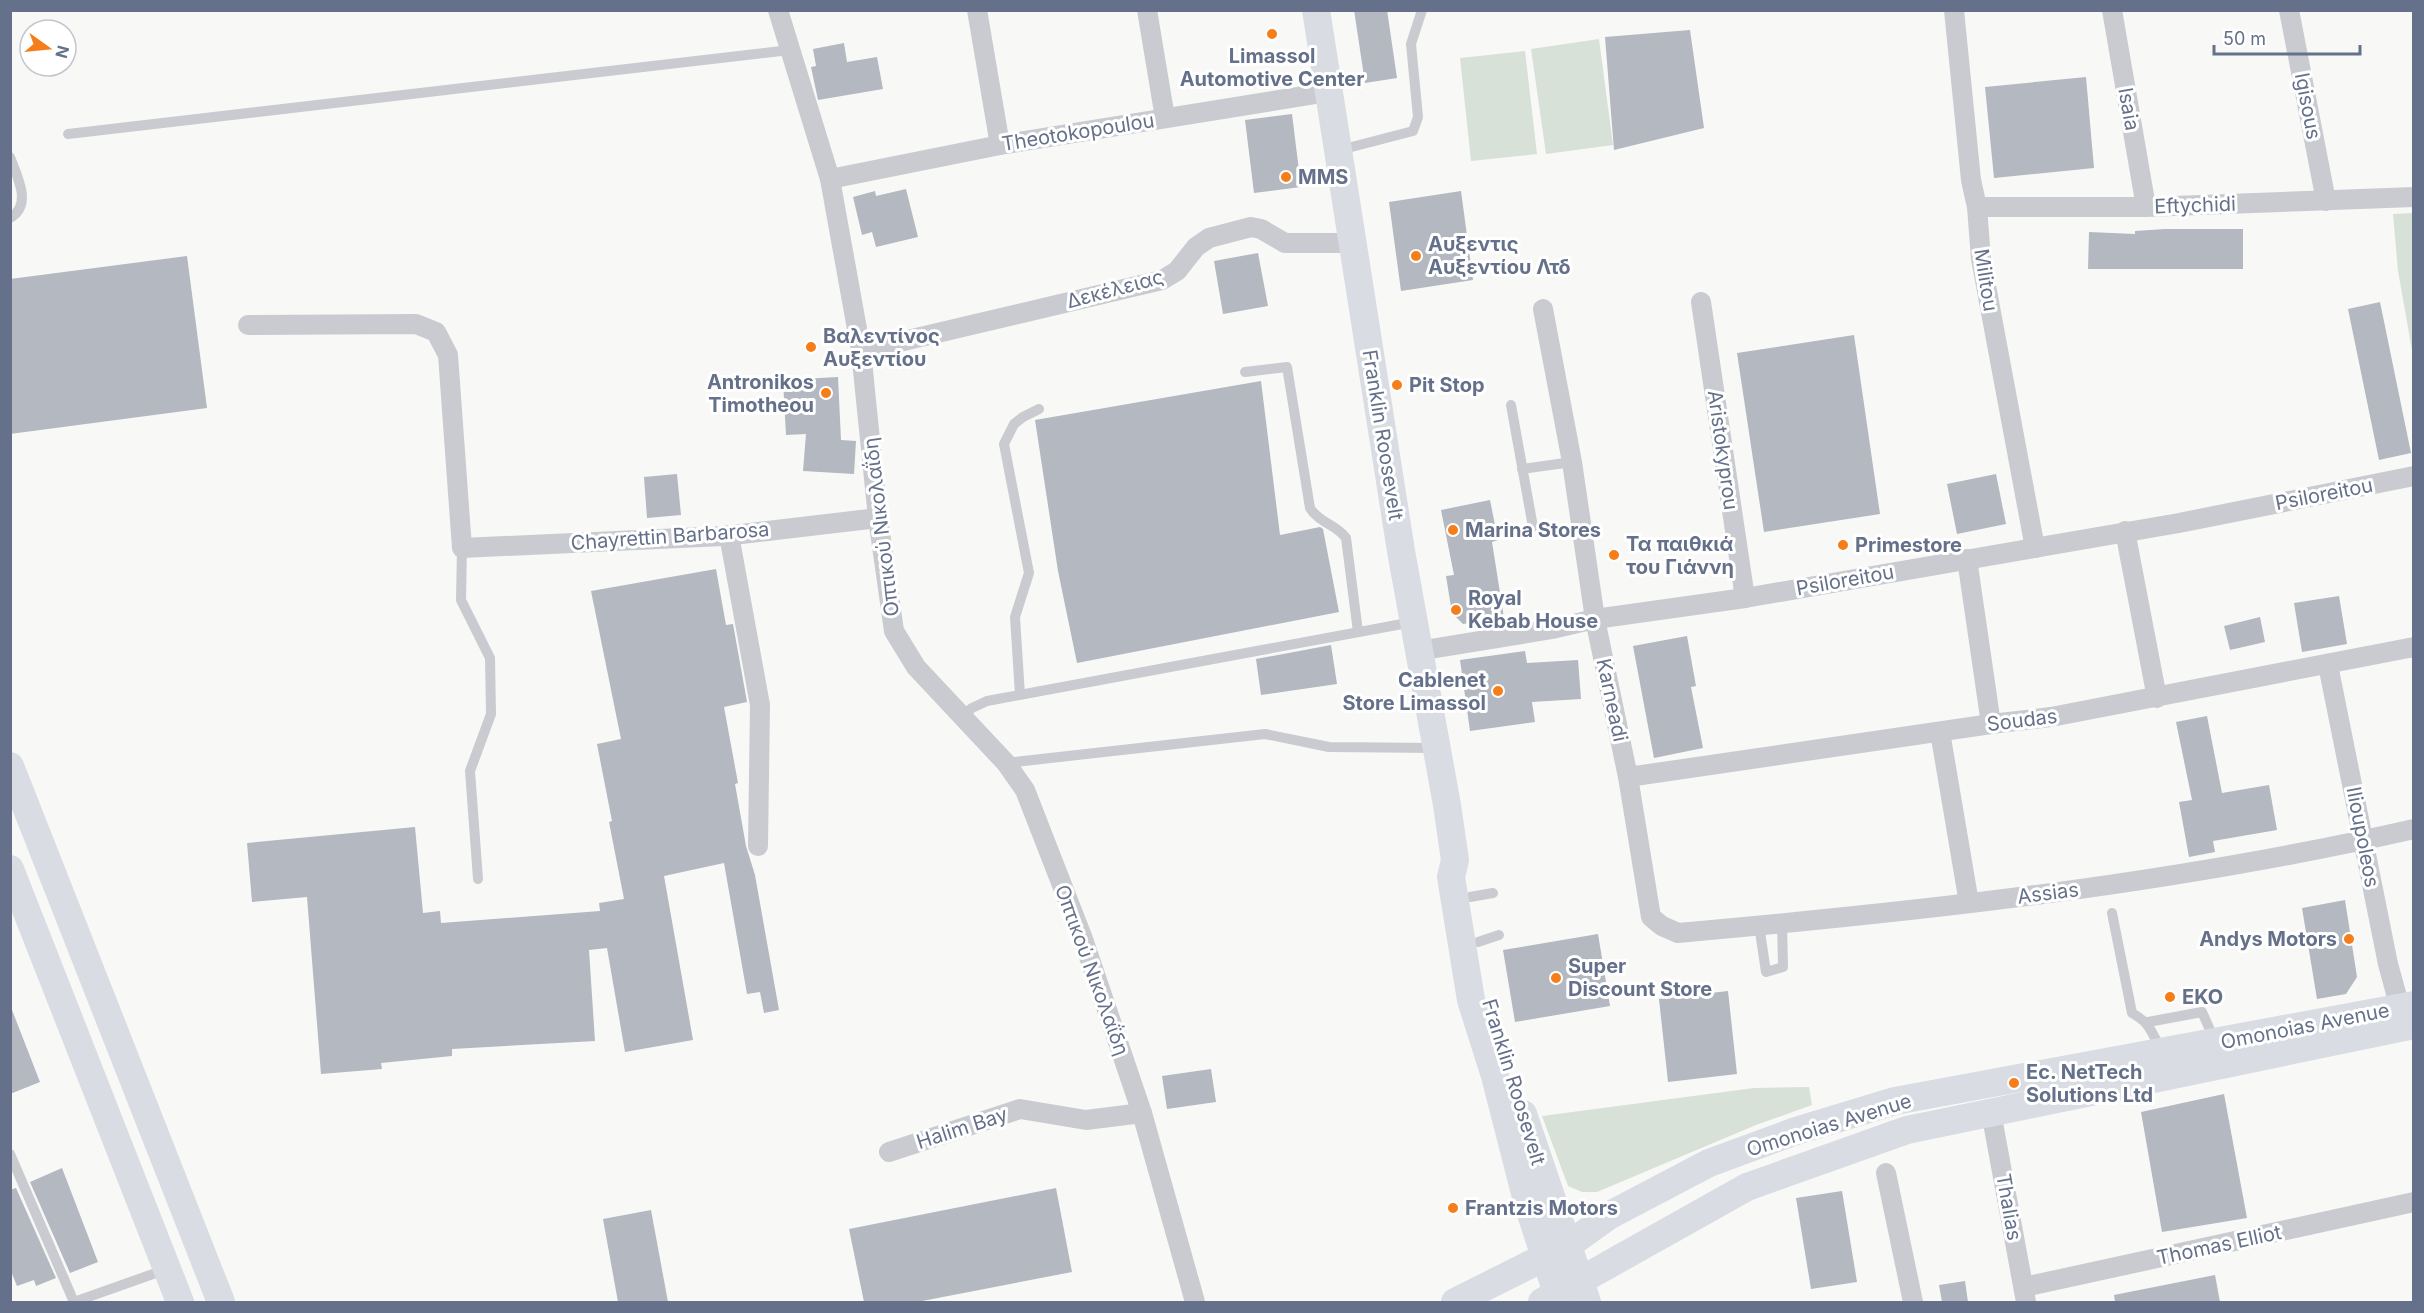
<svg xmlns="http://www.w3.org/2000/svg" width="2424" height="1313" font-family="Inter,sans-serif">
<style>
.green{fill:#d8e1d7}
.building{fill:#b3b8c1}
.lines{fill:none;stroke-linecap:round;stroke-linejoin:round}
.lane{stroke:#c9cbd0;stroke-width:10}
.street{stroke:#c9cbd0;stroke-width:20}
.secondary{stroke:#d9dce2;stroke-width:28}
.poi-dot{fill:#f57e1a;stroke:#fff;stroke-width:2}
.labels{text-anchor:middle;dominant-baseline:central;stroke-width:6;stroke-linejoin:round;paint-order:stroke}
.poi-label{font-size:20px;font-weight:bold;fill:#65718a;stroke:#fff;text-anchor:start}
.street-label{font-size:20px;fill:#65718a;stroke:#fff}
</style>
<rect width="100%" height="100%" fill="#f8f9f6"/>
<g class="green">
<polygon points="1599,39 1613,145 1546,154 1531,49"/>
<polygon points="1525,51 1537,154 1471,161 1460,58"/>
<polygon points="2413,213 2414,213 2413,356 2398,271 2393,214"/>
<polygon points="1809,1087 1812,1105 1756,1125 1597,1192 1582,1192 1568,1186 1542,1116 1754,1088"/>
</g>
<g class="building">
<polygon points="1354,10 1387,10 1397,78 1365,83"/>
<polygon points="1690,30 1704,128 1614,150 1605,37"/>
<polygon points="844,43 847,62 877,57 883,89 818,100 811,67 816,66 813,49"/>
<polygon points="2086,77 2094,168 1994,178 1985,87"/>
<polygon points="1292,114 1301,187 1254,193 1245,120"/>
<polygon points="906,189 918,237 876,247 872,232 862,235 853,197 875,191 876,196"/>
<polygon points="1461,191 1473,280 1401,291 1389,202"/>
<polygon points="2165,229 2243,229 2243,269 2088,269 2089,232 2135,234 2135,231"/>
<polygon points="1258,253 1268,306 1223,314 1214,261"/>
<polygon points="187,256 207,408 10,434 10,279"/>
<polygon points="2380,302 2411,453 2379,460 2348,309"/>
<polygon points="1854,335 1880,514 1764,532 1737,353"/>
<polygon points="838,377 841,440 856,441 854,474 803,471 806,434 786,435 783,380"/>
<polygon points="1261,381 1280,535 1320,527 1323,529 1339,612 1077,663 1058,571 1035,420"/>
<polygon points="677,474 681,515 647,518 644,477"/>
<polygon points="1996,474 2006,524 1957,534 1947,484"/>
<polygon points="1490,500 1498,540 1492,542 1504,618 1463,624 1452,613 1446,576 1454,575 1441,510"/>
<polygon points="716,569 726,625 733,624 747,702 724,707 738,783 735,784 746,846 755,875 779,1010 764,1013 760,992 747,994 724,863 664,876 693,1040 625,1052 607,948 589,950 595,1041 452,1049 452,1056 381,1063 382,1069 321,1074 307,897 252,902 247,843 415,827 423,913 440,911 441,923 600,911 599,903 624,899 609,822 612,821 597,744 621,739 591,591"/>
<polygon points="2339,596 2347,644 2302,652 2294,603"/>
<polygon points="2260,617 2265,642 2230,650 2224,626"/>
<polygon points="1687,636 1696,686 1691,687 1703,748 1654,758 1633,646"/>
<polygon points="1331,645 1337,684 1261,695 1256,659"/>
<polygon points="1525,651 1527,663 1578,660 1581,699 1532,702 1535,722 1470,731 1460,660"/>
<polygon points="2207,716 2222,793 2269,785 2277,830 2213,841 2215,852 2189,857 2179,802 2192,800 2176,722"/>
<polygon points="2345,900 2357,977 2346,994 2317,999 2302,908"/>
<polygon points="1598,934 1610,1006 1515,1022 1503,950"/>
<polygon points="1728,991 1737,1074 1668,1082 1659,999"/>
<polygon points="12,1010 40,1082 10,1094 10,1011"/>
<polygon points="1211,1069 1216,1102 1167,1109 1162,1076"/>
<polygon points="2224,1094 2247,1218 2162,1232 2141,1112"/>
<polygon points="62,1168 98,1262 70,1273 30,1182"/>
<polygon points="16,1188 56,1278 36,1286 34,1280 17,1286 10,1269 10,1190"/>
<polygon points="1056,1188 1072,1272 917,1302 864,1302 849,1229"/>
<polygon points="1842,1191 1857,1282 1811,1289 1796,1198"/>
<polygon points="651,1210 668,1302 618,1302 603,1219"/>
<polygon points="2215,1275 2220,1302 2115,1302 2114,1295"/>
<polygon points="1965,1281 1968,1302 1942,1302 1939,1285"/>
</g>
<g class="lines">
<g class="lane">
<polyline points="68,134 790,50"/>
<polyline points="1340,150 1413,131 1418,117 1411,44 1422,10"/>
<path d="M10,157c7,19 23,48 0,61"/>
<path d="M1245,372l42,-5 23,141c9,15 26,16 36,30l12,94"/>
<polyline points="1511,405 1533,527"/>
<polyline points="1522,469 1572,462"/>
<polyline points="462,548 461,600 490,658 491,714 470,771 478,879"/>
<polyline points="1020,695 1015,617 1029,573 1004,444 1014,424 1023,417 1039,409"/>
<polyline points="962,716 972,708 987,701 1413,622"/>
<polyline points="1006,763 1265,734 1329,747 1435,748"/>
<polyline points="1470,897 1493,893"/>
<path d="M2112,913l20,100c21,12 17,18 30,37"/>
<polyline points="1759,925 1766,972 1783,967 1782,922"/>
<polyline points="1478,942 1499,935"/>
<polyline points="2148,1022 2202,1012 2215,1041"/>
<polyline points="10,1154 74,1302"/>
<polyline points="74,1302 167,1269"/>
</g>
<g class="street">
<polyline points="778,10 830,179 861,351 878,518 894,631 916,667 1006,763 1025,790 1083,939 1142,1113 1195,1302"/>
<polyline points="977,10 1000,145"/>
<polyline points="1147,10 1165,118"/>
<polyline points="1954,10 1971,180 1977,207 1981,259 2035,548"/>
<polyline points="2112,10 2146,207"/>
<polyline points="2289,10 2326,201"/>
<polyline points="830,179 1000,145 1328,92"/>
<polyline points="1977,207 2146,207 2414,197"/>
<polyline points="1701,302 1745,598"/>
<path d="M1543,309l29,153 23,157 33,158 23,140 11,9 16,7c247,-22 494,-49 736,-104"/>
<polyline points="248,325 416,324 436,332 448,355 462,548 724,536 878,518"/>
<polyline points="861,351 1162,280 1177,271 1196,247 1209,238 1251,227 1261,229 1285,243 1354,243"/>
<polyline points="2125,531 2157,698"/>
<polyline points="729,535 760,705 758,846"/>
<polyline points="1967,559 1991,724"/>
<polyline points="1418,651 1552,629 1595,619 1745,598 2179,523 2414,476"/>
<polyline points="2328,665 2388,964 2400,1008"/>
<polyline points="1940,732 1969,903"/>
<polyline points="1628,777 1991,724 2051,717 2414,647"/>
<polyline points="1991,1112 2026,1302"/>
<polyline points="889,1152 1020,1109 1086,1120 1142,1113"/>
<polyline points="1886,1173 1913,1302"/>
<polyline points="2024,1287 2414,1202"/>
</g>
<g class="secondary">
<polyline points="1316,10 1401,551 1447,805 1455,860 1451,877 1471,1000 1495,1076 1528,1205 1560,1302"/>
<polyline points="10,766 221,1302"/>
<polyline points="10,869 180,1302"/>
<polyline points="1523,1114 1587,1302"/>
<polyline points="1455,1302 1567,1246 1610,1215 1709,1163 1796,1131 1895,1101 2414,1005"/>
<polyline points="1542,1302 1747,1187 1907,1130 2414,1025"/>
</g>
</g>
<g class="poi-dot">
<circle cx="1272" cy="34" r="6"/>
<circle cx="1286" cy="177" r="6"/>
<circle cx="1416" cy="256" r="6"/>
<circle cx="811" cy="347" r="6"/>
<circle cx="1397" cy="385" r="6"/>
<circle cx="826" cy="393" r="6"/>
<circle cx="1453" cy="530" r="6"/>
<circle cx="1843" cy="545" r="6"/>
<circle cx="1614" cy="555" r="6"/>
<circle cx="1456" cy="610" r="6"/>
<circle cx="1498" cy="691" r="6"/>
<circle cx="2349" cy="939" r="6"/>
<circle cx="1556" cy="978" r="6"/>
<circle cx="2170" cy="997" r="6"/>
<circle cx="2014" cy="1083" r="6"/>
<circle cx="1453" cy="1208" r="6"/>
</g>
<g class="labels">
<g class="poi-label">
<text x="1272" y="56" text-anchor="middle">Limassol<tspan x="1272" dy="23">Automotive Center</tspan></text>
<text x="1298" y="177">MMS</text>
<text x="1428" y="244">Αυξεντις<tspan x="1428" dy="23">Αυξεντίου Λτδ</tspan></text>
<text x="823" y="336">Βαλεντίνος<tspan x="823" dy="23">Αυξεντίου</tspan></text>
<text x="814" y="382" text-anchor="end">Antronikos<tspan x="814" dy="23">Timotheou</tspan></text>
<text x="1409" y="385">Pit Stop</text>
<text x="1465" y="530">Marina Stores</text>
<text x="1626" y="544">Τα παιθκιά<tspan x="1626" dy="23">του Γιάννη</tspan></text>
<text x="1855" y="545">Primestore</text>
<text x="1468" y="598">Royal<tspan x="1468" dy="23">Kebab House</tspan></text>
<text x="1486" y="680" text-anchor="end">Cablenet<tspan x="1486" dy="23">Store Limassol</tspan></text>
<text x="2337" y="939" text-anchor="end">Andys Motors</text>
<text x="1568" y="966">Super<tspan x="1568" dy="23">Discount Store</tspan></text>
<text x="2182" y="997">EKO</text>
<text x="2026" y="1072">Ec. NetTech<tspan x="2026" dy="23">Solutions Ltd</tspan></text>
<text x="1465" y="1208">Frantzis Motors</text>
</g>
<g class="street-label">
<text transform="translate(2308 106) rotate(79)">Igisous</text>
<text transform="translate(2129 109) rotate(80)">Isaia</text>
<text transform="translate(1078 132) rotate(-9)">Theotokopoulou</text>
<text transform="translate(2195 205) rotate(-2)">Eftychidi</text>
<text transform="translate(1986 280) rotate(81)">Militou</text>
<text transform="translate(1115 289) rotate(-15)">Δεκέλειας</text>
<text transform="translate(1383 435) rotate(81)">Franklin Roosevelt</text>
<text transform="translate(1723 450) rotate(82)">Aristokyprou</text>
<text transform="translate(2324 494) rotate(-11)">Psiloreitou</text>
<text transform="translate(881 527) rotate(-97)">Οπτικού Νικολαΐδη</text>
<text transform="translate(670 536) rotate(-4)">Chayrettin Barbarosa</text>
<text transform="translate(1845 580) rotate(-10)">Psiloreitou</text>
<text transform="translate(1612 700) rotate(78)">Karneadi</text>
<text transform="translate(2022 720) rotate(-7)">Soudas</text>
<text transform="translate(2363 837) rotate(79)">Ilioupoleos</text>
<text transform="translate(2048 893) rotate(-7)">Assias</text>
<text transform="translate(1092 970) rotate(70)">Οπτικού Νικολαΐδη</text>
<text transform="translate(2305 1026) rotate(-11)">Omonoias Avenue</text>
<text transform="translate(1514 1082) rotate(73)">Franklin Roosevelt</text>
<text transform="translate(1829 1125) rotate(-17)">Omonoias Avenue</text>
<text transform="translate(962 1128) rotate(-18)">Halim Bay</text>
<text transform="translate(2009 1207) rotate(80)">Thalias</text>
<text transform="translate(2219 1245) rotate(-12)">Thomas Elliot</text>
</g>
</g>
<rect width="2424" height="1313" fill="none" stroke="#65718a" stroke-width="24"/>
<g transform="translate(48 48) rotate(105)"><circle r="28" fill="#ffffff" stroke="#c1c6d0" stroke-width="1.5"/>
<path d="M0-4.5L10 22L0 15L-10 22Z" fill="#f57e1a"/>
<text y="-9" font-size="16" font-weight="bold" text-anchor="middle" fill="#65718a">N</text>
</g>
<path d="M2214 45v9h146v-9" fill="none" stroke="#65718a" stroke-width="3"/>
<text x="2223" y="45" font-size="18" fill="#65718a" stroke="#ffffff" stroke-width="4.5" paint-order="stroke">50 m</text>
</svg>
